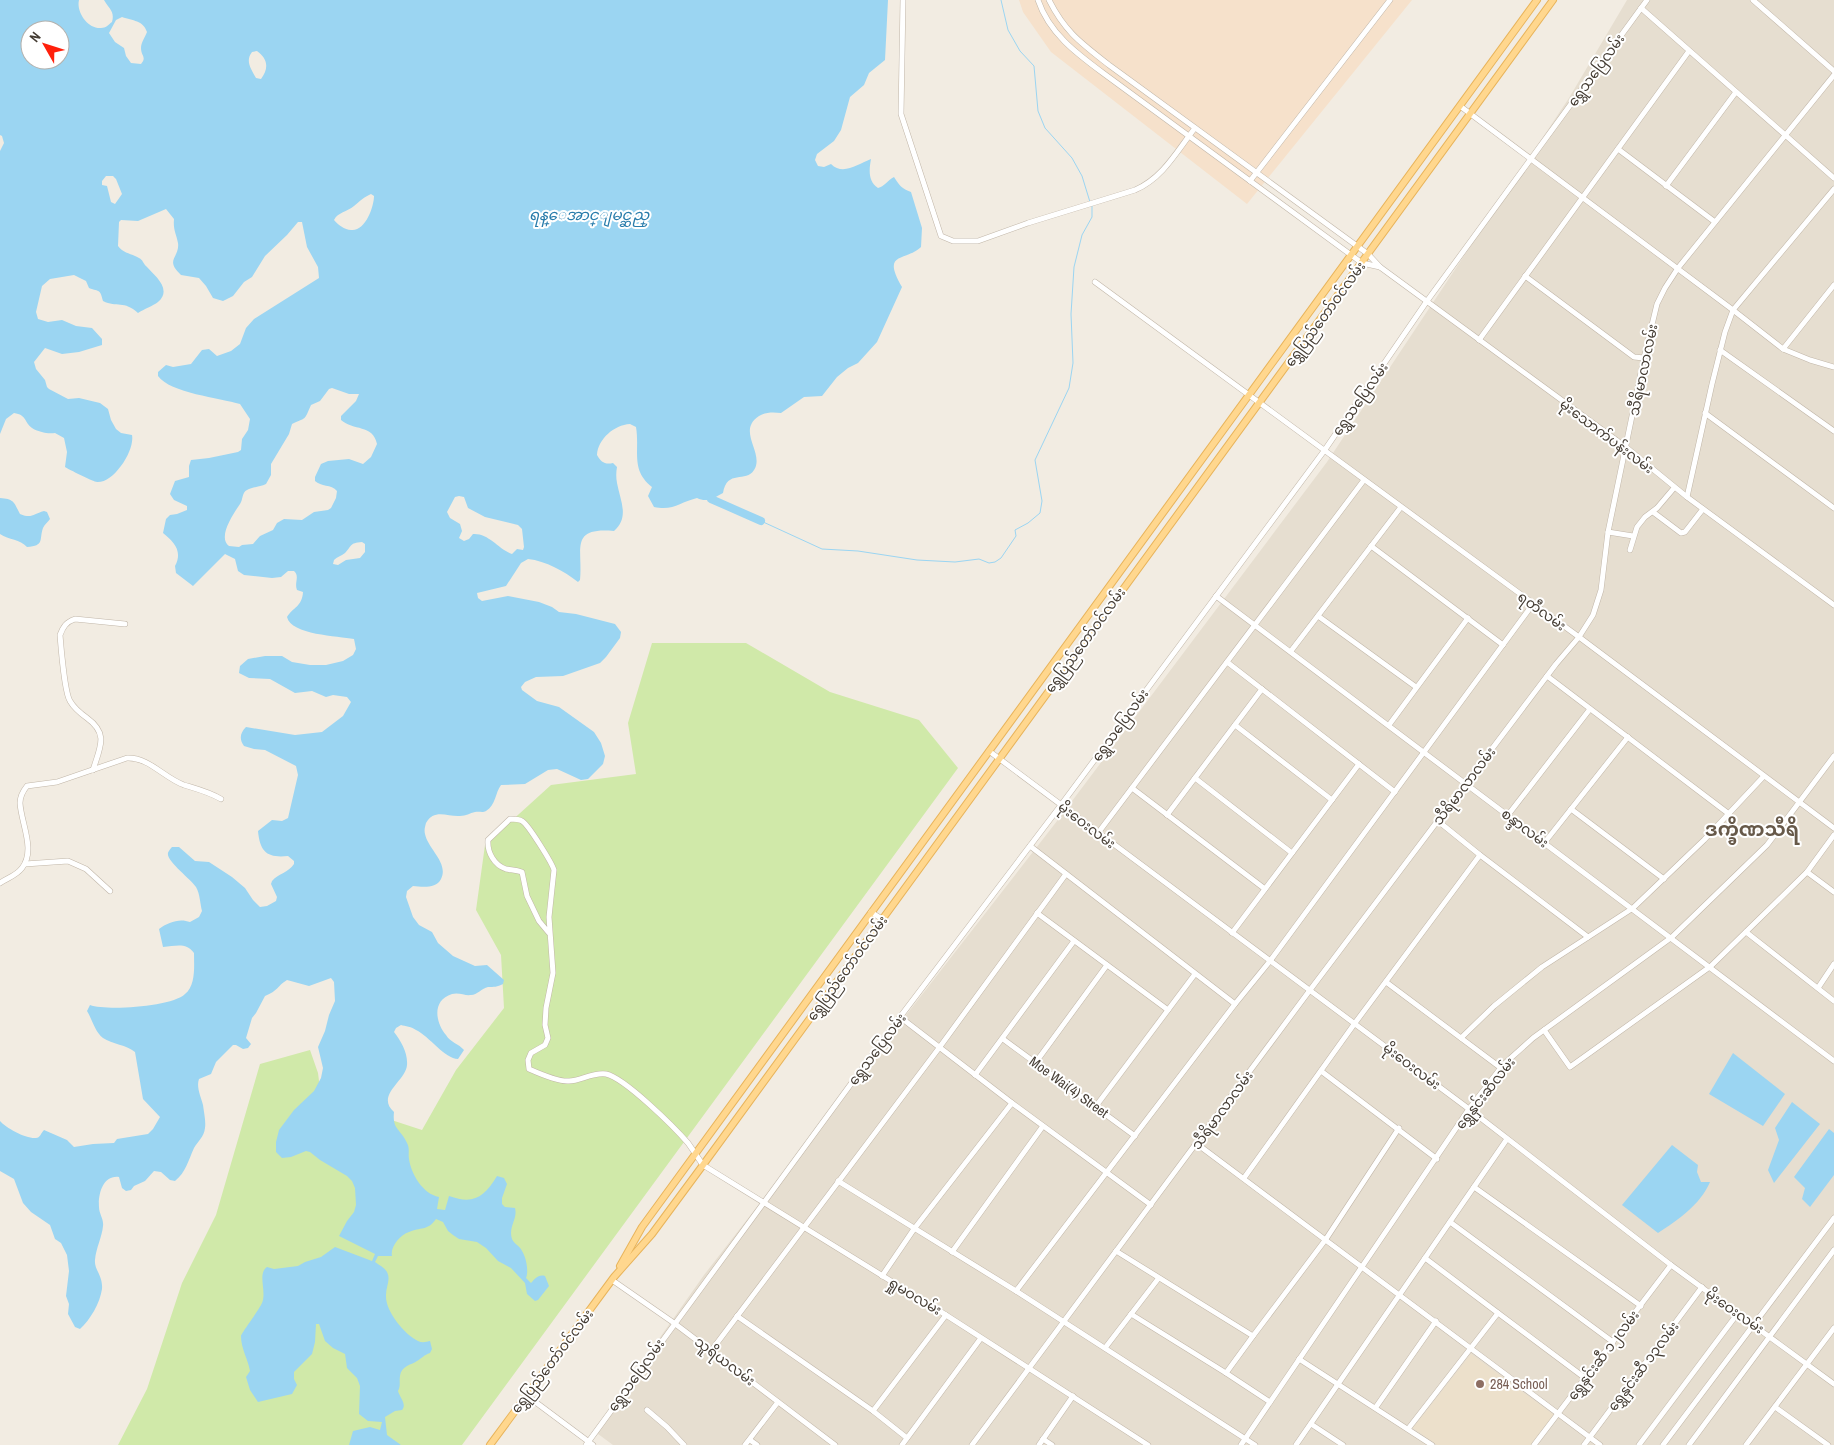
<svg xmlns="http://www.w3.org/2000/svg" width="1834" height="1445" font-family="'Archivo Narrow','Noto Sans Myanmar',sans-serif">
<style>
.residential{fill:#e6ded0}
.commercial{fill:#f6e1cb}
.education{fill:#ece0cb}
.green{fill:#d0e9a9}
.water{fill:#9bd5f2;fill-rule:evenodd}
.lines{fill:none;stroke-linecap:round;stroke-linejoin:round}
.stream{stroke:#9bd5f2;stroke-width:1}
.river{stroke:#9bd5f2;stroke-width:8}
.minor-casing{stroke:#c1b6a8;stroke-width:6}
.major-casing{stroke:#e8b45b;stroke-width:8}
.minor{stroke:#fff;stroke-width:5}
.major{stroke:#ffd78e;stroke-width:6}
.education-dot{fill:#8d6e63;stroke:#fff;stroke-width:2}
.labels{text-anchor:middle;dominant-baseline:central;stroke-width:4;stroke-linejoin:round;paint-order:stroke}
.street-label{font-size:14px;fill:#443c33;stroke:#fff}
.education-label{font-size:14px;fill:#785e54;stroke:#fff;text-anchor:start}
.water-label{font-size:15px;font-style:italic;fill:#287cab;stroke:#fff}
.district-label{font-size:19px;font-weight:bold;fill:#675949;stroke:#fff}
</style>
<rect width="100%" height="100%" fill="#f2ece2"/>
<polygon class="residential" points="1627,0 1834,0 1834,1445 613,1445 594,1431 704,1275 1057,821 1327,462 1569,98"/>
<polygon class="commercial" points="1019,0 1412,0 1247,204 1051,52 1023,12"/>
<polygon class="education" points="1471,1354 1554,1415 1531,1445 1437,1445 1413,1428"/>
<polygon class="green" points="652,643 746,643 830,692 919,720 958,768 462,1445 118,1445 147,1389 182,1283 216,1215 260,1064 310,1050 318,1073 321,1097 422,1130 456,1070 504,1008 501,955 476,910 485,845 551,785 636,774 628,723"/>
<g class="water">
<path d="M0,0h79c-3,12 9,29 22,28 5,0 7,-3 11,-6 3,-11 -3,-13 -8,-22h784l-3,60 -16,13 -5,12 -14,12 -9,33 -7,11 -17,13 -2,6 3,6 6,1 7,-3c12,12 27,0 40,-5 -2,11 -3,22 7,29 6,-1 10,-8 16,-11 5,8 8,12 17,15l11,36 -1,19c-16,15 -40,4 -19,40l-25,55 -19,21 -10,5 -11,9 -15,19 -18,1 -23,16c-8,-1 -15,-1 -22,3 -23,15 6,37 -5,54 -8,13 -27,-1 -31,23 -9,5 -16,10 -26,5 -17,4 -23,13 -43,9l-6,-11 4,-9c-22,-17 -12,-36 -16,-60l-6,-3c-16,1 -32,15 -33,31 4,7 8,10 16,8l4,4c-1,5 -1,11 0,16 3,17 13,34 -3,48 -45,-4 -31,18 -34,49l-2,2c-14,-11 -32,-21 -50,-23l-7,4 -15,23 -29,7 1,5 4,3 26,-5 31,6 13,5 7,5 17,2 39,10 6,8 -1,6 -14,19 -6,6 -37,13 -27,1 -11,5 -4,5 1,3 15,11 22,6 35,25 7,11 4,13 -2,8 -15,15 -7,1 -24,-11 -9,1 -23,14 -24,1c-6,8 -5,20 -15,26 -4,2 -6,0 -11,1 -5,1 -9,4 -15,4 -12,1 -26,-8 -34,7 -1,4 -2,7 -1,11 3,15 24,29 16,45 -5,10 -19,8 -28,7l-6,5 -1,6 7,20 6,8 13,7 6,11 15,13 22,10 12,-1 17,15 -1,4c-6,3 -9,3 -15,3 -6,1 -11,8 -17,8 -6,1 -12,-3 -19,-1 -20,6 -17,28 -6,41 4,7 13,9 18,15l-6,9c-13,0 -29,-23 -42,-29 -4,-3 -11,-4 -15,-5l-5,3 -2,4c7,9 14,21 13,33 -1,16 -32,30 -13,47 -2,18 7,17 13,31 3,5 1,11 2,16 2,15 14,35 30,38l-2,12 8,1 4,-14c25,9 35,1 48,-20l7,2 3,6 -5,14v6l3,3 10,1c3,11 -7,19 -3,31 2,5 8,7 10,12 4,6 7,20 4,27l5,5c4,-4 7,-9 14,-7l4,10 -11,14 -3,1 -8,-7 -2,-11 -14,-15 -13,-7 -12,-13 -9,-6 -18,-3 -6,-4 -5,-4 -5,-9 -7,-3c-8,12 -16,8 -27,13 -9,3 -19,15 -17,24h-14l-3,6c4,3 9,5 12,10 4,8 -1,14 -1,23 -1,16 18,39 32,46 4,2 8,1 12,0l2,8 -2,4c-6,2 -8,5 -13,8 -6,4 -16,5 -17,15 -1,6 1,9 -2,15 2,7 9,13 4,19l-7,1 -10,6 2,18 14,10h-52l4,-14 17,-4 10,3 2,-8 -14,-1 -9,-7 1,-28 -3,-8 -10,-10 -2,-14 -12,-6 -8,-7 -6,-17h-3l-1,18 -3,12 -18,18v7l3,6 -5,9 -34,8 -8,-12 -4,-13 4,-6c-2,-12 -9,-22 -9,-35 0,-2 18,-26 21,-33 5,-12 -5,-29 5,-36l7,2 24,-3 7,-4 16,-5 14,-10 37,14 3,-7 -36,-18 8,-15 7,-9 2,-7 -1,-17 -3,-7 -5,-5 -27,-16 -10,-8 -4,-1 -15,6 -9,1 -6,-6v-10l3,-12 15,-20 20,-19 7,-13 2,-10 -5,-21 7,-16 4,-16 6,-14 -1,-19 -3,-4 -22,8 -22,-6c-10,6 -9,11 -22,16l-9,17 -4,5 -6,20 5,6 -3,4 -5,1 -7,-4h-3l-17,17 -5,12 -12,5c-3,8 2,18 4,26 1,8 3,16 2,23 -1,9 -7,13 -11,20 -6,13 -8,24 -19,33l-5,-1 -9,-8 -7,-1 -9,10 -11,5 -3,4 -5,1 -4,-3 -3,-11c-16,-2 -21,17 -20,30 0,7 5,12 4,19 -1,11 -7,22 -8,34 -1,10 8,15 7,29 -2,14 -12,31 -22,40l-5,-2 -7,-13 1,-10 -3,-8 3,-25 -2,-16 -6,-12 -6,-4 -5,-14 -19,-13 -8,-9 -9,-24 -14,-8v-50c6,7 26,18 36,17 4,0 5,-5 8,-8l23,10 7,7 19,-3 21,-1 3,-4 31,-5 5,-5 7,-12 -17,-18 -8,-47c-8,-7 -23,-8 -32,-14 -8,-6 -11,-19 -16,-27l3,-6c16,6 82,2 95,-11 11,-9 9,-28 9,-41 -8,-11 -18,-7 -31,-6l-4,-18c9,-7 21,-11 31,-7l9,-5 3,-6c-2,-8 -2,-17 -6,-24 -5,-8 -30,-26 -28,-34 0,-1 3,-5 4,-6h7l16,14 14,1 23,15 13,11 8,12 7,7 7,-1 9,-5 1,-4 -6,-13 1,-3c7,-8 16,-8 22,-17v-3l-6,-5c-20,2 -28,-3 -30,-25l14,-11 10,1 6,-3 10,-43 -2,-9 -31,-16 -11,-1 -10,-3c-5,-7 -4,-13 2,-19l49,8 27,-3 21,-16 8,-14 -4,-5 -14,-2 -7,2 -14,-6 -17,2 -25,-14 -21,-1 -10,-5 1,-7 8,-7 17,-3h17l10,6 18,3h16l17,-4 10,-6 3,-6 -2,-10c-16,-3 -63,-4 -67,-22 6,-10 15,-10 16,-25l-6,-2c-3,-7 3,-14 -3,-19h-6l-7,6 -9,1 -28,-3 -6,-4 -3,-12 -10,-5 -32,32 -17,-13 -1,-7c8,-15 -1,-24 -12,-33l3,-14 4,-4 7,-1 10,-4v-4l-13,-6 -4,-6 5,-13 14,-4v-11l2,-6 18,-2 29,-6 3,-2 1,-11 6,-9 2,-11 -10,-15c-20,-6 -70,-11 -82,-28v-4l8,-7 7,2 18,-3 11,-14 7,-1 8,7 14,-5 9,-7 6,-16 8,-9 65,-41 -1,-11 -11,-20 -5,-25h-4l-11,13 -22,21 -13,21 -8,5 -11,14 -10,5 -10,-3 -7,-12 -7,-8 -18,-3c-17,-16 -1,-17 -3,-32 -2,-10 -5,-13 -4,-24l-8,-10 -28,12 -17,-1 -2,2 -1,24c6,8 13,7 21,12 4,2 4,5 7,8 8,9 27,23 12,36 -5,4 -14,7 -20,11 -14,-13 -21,-5 -35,-12 -3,-12 -3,-9 -14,-13l-3,-7 -12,-6 -24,4 -8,7 -6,26 2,7 10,3 14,-2 14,6 16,2 10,11v6l-23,7 -17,2 -17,-6 -11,14 2,7 9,11 2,7 2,2 19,10 11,-1 21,5 8,6 3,11 5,9 5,4 11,2c3,15 -18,48 -35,47 -3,0 -29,-13 -32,-15l2,-15 -3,-14 -9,-5c-7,1 -17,-1 -23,-5 -8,-6 -5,-13 -18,-15l-8,6 -6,15v-283l4,-8 -2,-7 -2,-1zM122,17c11,4 21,3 25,15 -2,5 -6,11 -6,16 0,8 6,9 0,16l-10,-1 -5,-7 -2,-8 -9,-6 -6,-9 7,-13zM30,30h30v30h-30zM257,51c11,8 12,17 4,28l-5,-1c-5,-9 -11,-17 -4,-26zM106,176h7l3,3 6,15 -7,10 -4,-2 -4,-16 -5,-1v-4zM371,194l3,2c0,11 -9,36 -23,34 -6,0 -14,-6 -17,-10 4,-8 13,-8 20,-14 6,-5 10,-9 17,-12zM332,388l17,6h10l-3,7 -15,15v4c12,11 32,4 36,24l-6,13 -8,7 -14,-5 -21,2 -7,3 -6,13v4c6,6 16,3 22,10l-1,7 -5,10 -3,2 -14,2 -12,8 -18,-1 -7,4 -4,7 -13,6 -7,8 -11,1 -3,2 -10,-1c-12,-9 5,-33 11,-42 3,-4 2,-12 7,-14 5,-3 13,-3 19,-6l5,-9v-11l18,-30 3,-10c15,-7 12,-3 19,-19l9,-4 9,-12zM459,496l5,1 4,11 17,9 33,8 4,4 2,18 -1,3 -6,-1 -5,5c-14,-5 -23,-21 -39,-20l-4,5 -5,2 -5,-3 3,-7 -2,-7 -10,-6 -3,-6 8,-15zM362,542l3,2v8l-5,6 -14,2 -8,5 -5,-1 1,-4c3,-3 7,-4 11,-7 7,-7 4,-10 17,-11z"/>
<path d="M0,498c15,1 14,5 20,16 12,5 13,0 24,-3l3,1 3,7c-2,3 -6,6 -7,9 -4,11 2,18 -16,19 -7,-8 -18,-7 -27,-13z"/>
<polygon points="1733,1053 1785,1094 1763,1126 1709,1094"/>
<polygon points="1792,1102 1820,1124 1774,1183 1768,1170 1779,1140 1775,1128"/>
<polygon points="1829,1129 1834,1133 1834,1175 1810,1207 1802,1199 1805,1188 1794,1177"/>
<path d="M1672,1145l26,20 -1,7 4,10h9c-10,23 -32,38 -52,51l-36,-28z"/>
</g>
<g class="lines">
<g class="stream">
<polyline points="1001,0 1008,30 1020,51 1034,66 1038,111 1045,128 1072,158 1082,176 1090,202"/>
<polyline points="761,521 822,549 858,551 917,560 955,562 979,559 989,563 995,562 1001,558 1016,536 1015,530 1028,523 1040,513 1042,501 1035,460 1069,388 1073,363 1071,314 1074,267 1082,235 1092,217 1092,205"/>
</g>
<polyline class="river" points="711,499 761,521"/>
<g class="minor-casing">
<g id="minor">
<path d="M903,0l-2,114 40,122 12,5h25l50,-18 107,-33c28,-12 42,-39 60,-62"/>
<path d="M1038,0c11,33 38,53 65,73l259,190 18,4"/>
<path d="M1049,0c16,32 32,43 60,65l259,189 12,13 247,181 60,49 147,108"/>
<polyline points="1753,0 1834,71"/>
<polyline points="1641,8 1834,178"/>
<polyline points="1460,106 1733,310 1783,349 1810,360 1834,367"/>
<polyline points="1618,149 1715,222"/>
<polyline points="1250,181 1390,0"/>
<polyline points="1666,186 1736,92"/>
<polyline points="1525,276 1634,357 1644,358"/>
<polyline points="1095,282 1579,637 1834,828"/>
<polyline points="1479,340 1689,51"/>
<polyline points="1783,349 1834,285"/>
<polyline points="1720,350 1834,431"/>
<polyline points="1705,413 1834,508"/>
<polyline points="1687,497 1712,384 1725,332 1733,310 1834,189"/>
<polyline points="1653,512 1681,533 1685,532 1703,509"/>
<polyline points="1608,532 1633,536"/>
<polyline points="1371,546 1503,645"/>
<polyline points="1630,550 1637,527 1645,517 1657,508 1674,488"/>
<polyline points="1216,596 1834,1061"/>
<polyline points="1318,616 1416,687"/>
<polyline points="1291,651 1401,507"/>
<polyline points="1227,662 1395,792"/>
<polyline points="1547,676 1729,814"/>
<polyline points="1235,725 1332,800"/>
<polyline points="1389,725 1468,618"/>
<polyline points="989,751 1469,1109 1671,1265 1834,1384"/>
<path d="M93,770c7,-23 16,-36 -6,-52 -7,-5 -13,-10 -17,-17 -5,-8 -9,-53 -10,-66 3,-8 6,-13 15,-16l50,5"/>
<polyline points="1195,778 1292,853"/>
<polyline points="1132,788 1265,889"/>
<polyline points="1571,809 1664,879"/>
<polyline points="1167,815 1262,689"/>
<polyline points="1508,815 1590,709"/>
<polyline points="1438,821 1480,855 1588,937"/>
<polyline points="1098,833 1364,480"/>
<polyline points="1545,842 1628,737"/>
<polyline points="1030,846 1235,1004"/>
<polyline points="25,864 68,861 86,869 110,891"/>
<polyline points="1807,872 1834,892"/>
<path d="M0,883c7,-5 16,-7 22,-15 14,-18 -1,-45 -2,-65 0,-6 3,-12 7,-17l30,-4 70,-24c22,-1 37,20 57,27 13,4 25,7 37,14"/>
<polyline points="871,912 882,919"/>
<polyline points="1037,913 1168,1010"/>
<polyline points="1746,932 1834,1001"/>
<path d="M549,933l-10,-12 -12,-25 -5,-24c-6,-2 -11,-2 -16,-3 -12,-4 -19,-17 -18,-29l22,-21c3,0 9,0 12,2 6,3 30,42 32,49l-5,47 4,56 -7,35 -1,17 3,13 -3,7 -14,8 -3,7 1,9c9,4 30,13 40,12 11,0 24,-9 37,-7 19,4 69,54 82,69 5,7 10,15 15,22l243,150 202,130"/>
<polyline points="1232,933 1359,764"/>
<polyline points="1386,982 1501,1068"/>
<polyline points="1818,988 1834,964"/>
<polyline points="900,1017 1012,1103 1151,1205"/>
<polyline points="1544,1030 1570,1067 1711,966 1807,872 1834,835"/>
<polyline points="1461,1038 1494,1006 1542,967 1633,908 1704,840 1764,776"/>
<polyline points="1003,1039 1135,1136"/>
<polyline points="1036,1062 1107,965"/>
<polyline points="1321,1071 1437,1159"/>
<polyline points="975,1075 1074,941"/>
<polyline points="1096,1106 1195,974"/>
<polyline points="1197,1144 1600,1445"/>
<polyline points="1244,1178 1355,1023 1480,855"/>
<polyline points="838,1181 1016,1291 1255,1445"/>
<polyline points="1474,1187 1641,1306"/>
<polyline points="1450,1222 1613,1342"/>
<polyline points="1116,1251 1253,1336 1326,1239 1399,1128"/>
<polyline points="952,1252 1043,1126"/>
<polyline points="882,1276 914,1229 1012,1103"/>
<polyline points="612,1280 674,1323 835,1445"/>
<polyline points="1016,1291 1235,1004 1270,961 1533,604"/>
<polyline points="1498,1313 1585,1378"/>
<polyline points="1131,1314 1226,1373 1253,1336"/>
<polyline points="737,1316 873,1411"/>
<polyline points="1105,1348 1158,1279"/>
<polyline points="711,1351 939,1048 1066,874"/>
<polyline points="1299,1359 1432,1445"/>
<polyline points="1226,1373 1270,1402"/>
<polyline points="526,1395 593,1445"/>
<polyline points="1376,1407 1436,1321"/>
<polyline points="1775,1407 1828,1445"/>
<polyline points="647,1410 667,1427 684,1445"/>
<polyline points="1311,1424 1343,1445"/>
<polyline points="1408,1429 1498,1313 1425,1258"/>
<polyline points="907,1438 873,1411 946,1315"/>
<polyline points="1043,1439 1052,1445"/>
<polyline points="750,1440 757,1445"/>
<polyline points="586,1445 900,1017 1061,805 1324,451 1427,301 1647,0"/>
<polyline points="745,1445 778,1402"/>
<polyline points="902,1445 981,1338"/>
<polyline points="972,1445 1310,990 1556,664 1579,637 1593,615 1601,590 1608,532 1644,358 1657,304 1665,288 1678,268 1834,75"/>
<polyline points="1039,1445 1073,1396"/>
<polyline points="1241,1445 1469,1109 1503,1065 1533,1038 1672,937 1767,845 1834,756"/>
<polyline points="1296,1445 1507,1139"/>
<polyline points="1534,1445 1671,1265"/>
<polyline points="1584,1445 1702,1287"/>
<polyline points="1639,1445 1738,1313"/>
<polyline points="1663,1445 1834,1218"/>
<polyline points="1689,1445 1834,1250"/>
<polyline points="1746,1445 1834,1328"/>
</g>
</g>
<g class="major-casing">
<g id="major">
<polyline points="620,1266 642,1227 1537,0"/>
<polyline points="490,1445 614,1277 652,1234 703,1165 1553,0"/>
</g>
</g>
<use href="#minor" class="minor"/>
<use href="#major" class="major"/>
</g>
<circle class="education-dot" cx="1480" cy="1384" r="5"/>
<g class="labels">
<g class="street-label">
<text transform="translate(1596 70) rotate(-54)">ရွှေသပြေလမ်း</text>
<text transform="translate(1325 314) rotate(-54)">ရွှေပြည်တော်ဝင်လမ်း</text>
<text transform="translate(1643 370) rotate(-78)">သီရိမာလာလမ်း</text>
<text transform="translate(1360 399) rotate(-55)">ရွှေသပြေလမ်း</text>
<text transform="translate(1607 436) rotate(37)">မိုးသောက်ပန်းလမ်း</text>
<text transform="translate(1542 611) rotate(36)">ရတီလမ်း</text>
<text transform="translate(1085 640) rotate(-54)">ရွှေပြည်တော်ဝင်လမ်း</text>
<text transform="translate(1120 725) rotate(-54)">ရွှေသပြေလမ်း</text>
<text transform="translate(1464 786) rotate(-53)">သီရိမာလာလမ်း</text>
<text transform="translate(1087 825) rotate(37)">မိုးဝေးလမ်း</text>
<text transform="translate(1525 828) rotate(37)">စန္ဒာလမ်း</text>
<text transform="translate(847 968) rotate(-54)">ရွှေပြည်တော်ဝင်လမ်း</text>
<text transform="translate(877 1049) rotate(-53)">ရွှေသပြေလမ်း</text>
<text transform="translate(1412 1066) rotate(37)">မိုးဝေးလမ်း</text>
<text transform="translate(1069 1087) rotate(36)">Moe Wai(4) Street</text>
<text transform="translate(1485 1093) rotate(-52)">ရွှေနှင်းဆီလမ်း</text>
<text transform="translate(1222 1110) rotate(-54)">သီရိမာလာလမ်း</text>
<text transform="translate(915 1296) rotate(31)">ရှုမဝလမ်း</text>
<text transform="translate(1735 1311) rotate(35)">မိုးဝေးလမ်း</text>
<text transform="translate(1603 1355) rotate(-53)">ရွှေနှင်းဆီ ၁၂လမ်း</text>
<text transform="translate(552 1361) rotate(-53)">ရွှေပြည်တော်ဝင်လမ်း</text>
<text transform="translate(725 1361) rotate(37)">သူရိယလမ်း</text>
<text transform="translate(1643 1366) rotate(-53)">ရွှေနှင်းဆီ ၁၃လမ်း</text>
<text transform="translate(636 1375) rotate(-54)">ရွှေသပြေလမ်း</text>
</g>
<g class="education-label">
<text x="1490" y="1384">284 School</text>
</g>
<g class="water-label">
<text x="589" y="214">ရန္ေအာင္ျမင္ဆည္</text>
</g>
<g class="district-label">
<text x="1752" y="829">ဒက္ခိဏသီရိ</text>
</g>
</g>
<g transform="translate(45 45) rotate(309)"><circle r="24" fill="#ffffff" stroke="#b4b1ad"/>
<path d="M0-4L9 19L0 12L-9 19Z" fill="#ff200c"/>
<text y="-8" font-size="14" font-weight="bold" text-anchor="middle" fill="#443c33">N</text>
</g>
</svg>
